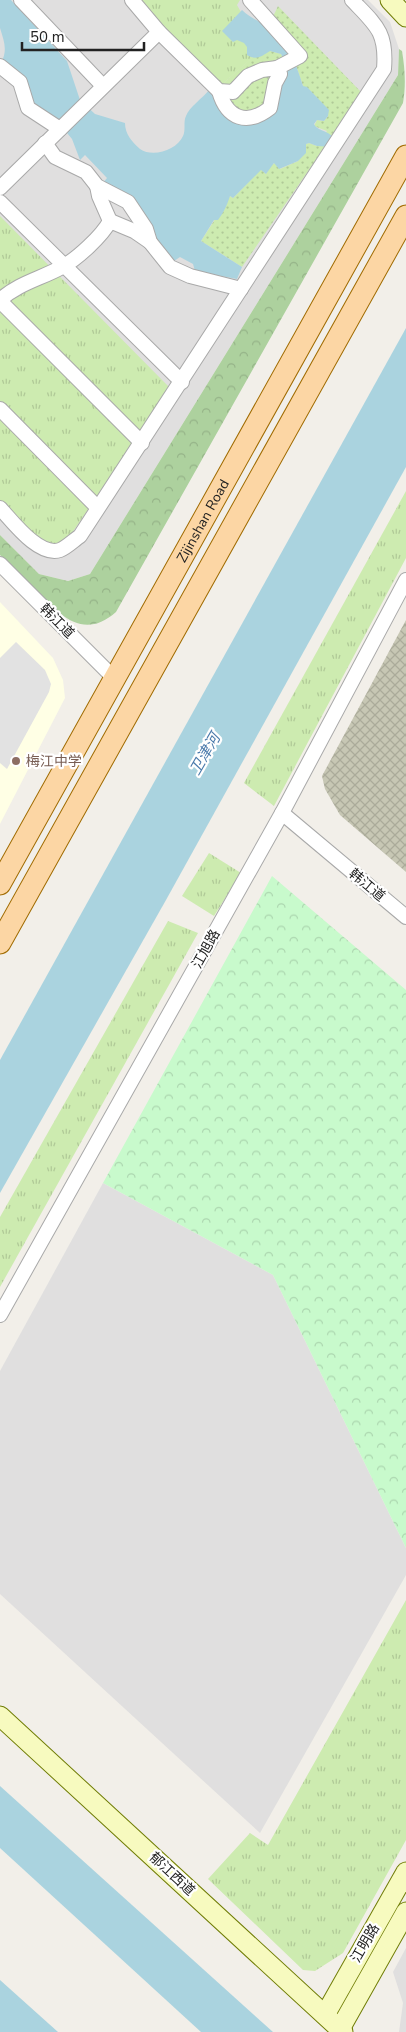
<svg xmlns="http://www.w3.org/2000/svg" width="406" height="2032" font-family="'Nunito Sans','Noto Sans SC',sans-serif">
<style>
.residential{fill:#e0dfdf}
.education{fill:#ffffe5}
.construction{fill:url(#construction-cross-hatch)}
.grass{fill:url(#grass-tufts)}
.forest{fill:url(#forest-crowns)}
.park{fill:url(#park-crowns)}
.garden{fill:url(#garden-dots)}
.parking{fill:#e2e2e2}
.water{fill:#aad3df}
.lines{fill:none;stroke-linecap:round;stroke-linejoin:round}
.street-casing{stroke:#a9a9a9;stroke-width:16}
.secondary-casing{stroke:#707d05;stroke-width:21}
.primary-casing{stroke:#a06b00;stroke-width:23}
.street{stroke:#fff;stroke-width:14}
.secondary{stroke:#f7fabf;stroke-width:19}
.primary{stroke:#fcd6a4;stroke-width:21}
.education-dot{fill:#8d6e63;stroke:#fff;stroke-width:2}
.labels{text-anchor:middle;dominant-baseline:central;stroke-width:4.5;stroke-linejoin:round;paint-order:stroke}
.street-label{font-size:14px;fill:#222;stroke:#fff}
.education-label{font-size:14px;fill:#785e54;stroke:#fff;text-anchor:start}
.water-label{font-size:15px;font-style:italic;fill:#4a7aab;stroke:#fff}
</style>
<defs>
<pattern id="construction-cross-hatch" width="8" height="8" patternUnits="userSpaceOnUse" patternTransform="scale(1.25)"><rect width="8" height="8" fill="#c7c7b4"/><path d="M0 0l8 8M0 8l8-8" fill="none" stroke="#abab9a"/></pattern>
<pattern id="grass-tufts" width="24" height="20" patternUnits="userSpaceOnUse" patternTransform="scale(1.25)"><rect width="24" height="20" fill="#cdebb0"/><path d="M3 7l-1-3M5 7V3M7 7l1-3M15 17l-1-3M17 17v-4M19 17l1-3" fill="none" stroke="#b0c997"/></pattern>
<pattern id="forest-crowns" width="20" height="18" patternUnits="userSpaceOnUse" patternTransform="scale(1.25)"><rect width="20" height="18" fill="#add19e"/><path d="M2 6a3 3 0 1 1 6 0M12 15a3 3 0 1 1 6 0" fill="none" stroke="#95b388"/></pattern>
<pattern id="park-crowns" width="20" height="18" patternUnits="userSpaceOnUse" patternTransform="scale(1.25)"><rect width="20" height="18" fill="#c8facc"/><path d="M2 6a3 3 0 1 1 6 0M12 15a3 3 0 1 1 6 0" fill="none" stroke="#acd6af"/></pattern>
<pattern id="garden-dots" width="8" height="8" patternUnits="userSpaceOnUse" patternTransform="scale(1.25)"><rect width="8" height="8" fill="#cdebb0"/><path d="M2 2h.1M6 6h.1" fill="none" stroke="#b0c997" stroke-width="1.8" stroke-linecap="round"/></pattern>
</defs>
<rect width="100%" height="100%" fill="#f2efe9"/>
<g class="residential">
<polygon points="0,0 368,0 390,22 399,49 398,75 90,574 68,581 39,574 0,535"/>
<polygon points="103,1183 273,1275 406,1548 406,1575 260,1833 0,1594 0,1371"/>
<polygon points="406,1948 406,2032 399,2032 403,2003 393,1972"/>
</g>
<polygon class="education" points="0,602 53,658 63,680 65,698 0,824"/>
<polygon class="construction" points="406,620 406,872 340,815 325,789 322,776"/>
<g class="grass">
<polygon points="136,0 240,0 237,5 260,46 251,59 219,87"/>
<polygon points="0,216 170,388 68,539 55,544 39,539 0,501"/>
<polygon points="406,491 406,558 274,806 244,783"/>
<polygon points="209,853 241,873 214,916 182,896"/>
<polygon points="168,921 198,933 0,1287 0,1217"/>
<polygon points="406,1600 406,1840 343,1953 315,1971 303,1970 208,1879 250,1833 268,1845"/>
</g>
<path class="forest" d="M399,49l3,2c3,18 4,34 1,52l-287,509c-33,29 -56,3 -81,-22 -11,-11 -23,-23 -35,-35v-20l39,39 29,7 22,-7 308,-499z"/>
<polygon class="park" points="272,876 406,990 406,1548 273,1275 103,1183"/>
<path class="garden" d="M278,6l84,87 -120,174 -41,-26 29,-45 3,2 28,-29 5,5 4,-8 5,-3 5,6 18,-8 8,-17 3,-1 8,3 10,-15 -13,-5 3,-6 7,1 4,-5 -3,-8 -22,-22 -11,-32 -21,-3 10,3 8,15 -35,55c-18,1 -24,-4 -35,-17v-20l36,-32z"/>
<polygon class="parking" points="16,642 45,670 51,684 49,692 7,769 0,763 0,658"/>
<g class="water">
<path d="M0,0h11l56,61 13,39 15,14 30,9c0,11 7,19 15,26 13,9 37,1 43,-13 3,-6 0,-14 3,-20 3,-9 17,-18 23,-26 12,21 18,36 45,34l35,-55 -8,-15 -11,-3c-8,5 -14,10 -23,4v-8l-3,-4 -7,-3 -4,2 -11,-11 20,-21c9,9 20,12 30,19 15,10 26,40 31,57l4,1 22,23 -1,6 -4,5 -7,-1 -3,4c2,6 14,7 19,13l-1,10 -15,-1 -8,-3 -3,1v9l-8,8 -19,8 -5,-6 -8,11 -5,-4 -28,28 -3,-2c-3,9 -6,16 -12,24h-4l-13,21 41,26 -5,12 -42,-8 -2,-7 -13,-7 -9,6 -18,-22 -10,-28 -41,-29 5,-6 -22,-23 -5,5 -8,-21 -14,-17 -27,-14 -30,-45c7,-13 3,-22 -1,-35 0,-8 0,-20 0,-28z"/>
<polygon points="406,328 406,467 166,900 0,1193 0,1060"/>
<polygon points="0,1786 273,2032 201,2032 0,1848"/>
<polygon points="0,1980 58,2032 0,2032"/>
</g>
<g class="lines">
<g class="street-casing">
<g id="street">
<polyline points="21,0 103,86"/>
<polyline points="132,0 159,32 219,91 233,92 248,76 262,70 277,68 300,56 250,0"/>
<polyline points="0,66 20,82 28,108 60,129"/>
<path d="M219,91c8,28 28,35 51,17l5,-25 5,-9 -3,-6"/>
<polyline points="45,143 55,157 86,172 97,186 128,202 146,229 150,242 170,267 190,276 241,289"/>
<polyline points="0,188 159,32"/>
<polyline points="0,202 182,382"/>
<polyline points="110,221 134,231 150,242"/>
<path d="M0,300c19,-17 40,-21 62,-33 15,-8 40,-31 48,-46l-11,-25 -2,-10"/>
<polyline points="0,301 142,443"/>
<polyline points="0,409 97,507"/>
<path d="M0,508c13,14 39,49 60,42 6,-2 14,-10 20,-14l304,-467c3,-37 -8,-44 -32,-69"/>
<polyline points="0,564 114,678"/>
<polyline points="282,813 406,917"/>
<polyline points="0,1315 282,813 406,580"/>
</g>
</g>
<g class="secondary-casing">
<g id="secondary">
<polyline points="390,0 406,17"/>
<polyline points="0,1716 343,2032"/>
<polyline points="325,2015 406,1872"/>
<polyline points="340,2029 406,1912"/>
</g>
</g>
<g class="primary-casing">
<g id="primary">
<path id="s1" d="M0,884l406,-728"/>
<polyline points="0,943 406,216"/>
</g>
</g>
<use href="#street" class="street"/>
<use href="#secondary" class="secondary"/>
<use href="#primary" class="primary"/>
</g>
<circle class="education-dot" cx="16" cy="761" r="5"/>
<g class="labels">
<g class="street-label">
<text stroke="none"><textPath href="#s1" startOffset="416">Zijinshan Road</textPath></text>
<text transform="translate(57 621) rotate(45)">韩江道</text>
<text transform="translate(367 885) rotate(40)">韩江道</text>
<text transform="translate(206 949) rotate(-61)">江旭路</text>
<text transform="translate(172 1874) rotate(43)">郁江西道</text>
<text transform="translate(365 1943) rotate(-60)">江明路</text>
</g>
<g class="education-label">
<text x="26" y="761">梅江中学</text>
</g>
<g class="water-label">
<text transform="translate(205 754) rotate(-60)">卫津河</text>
</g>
</g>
<path d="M22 42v8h122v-8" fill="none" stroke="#222222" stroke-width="2.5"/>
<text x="30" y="42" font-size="15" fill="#222222" stroke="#ffffff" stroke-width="4" paint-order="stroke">50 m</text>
</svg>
